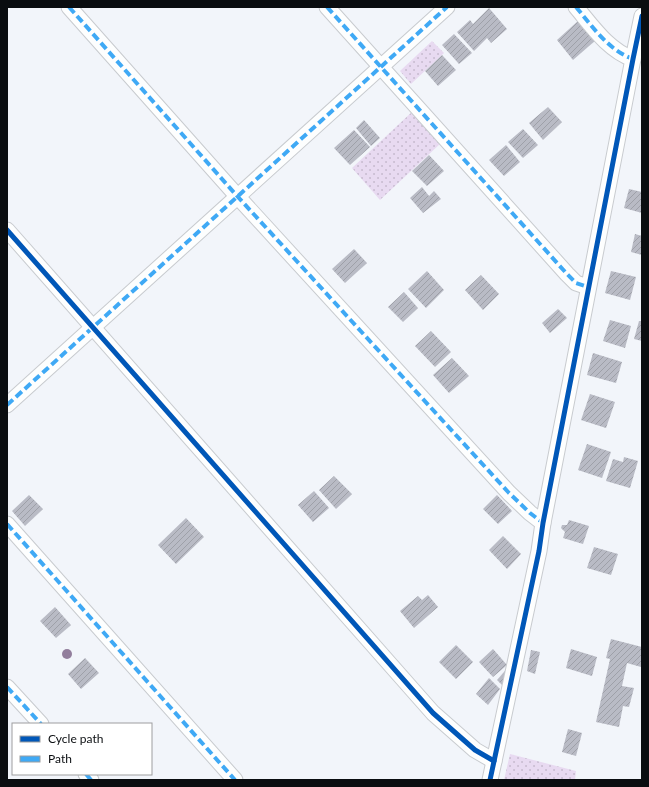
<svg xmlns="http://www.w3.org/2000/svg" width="649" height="787" font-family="Lato,sans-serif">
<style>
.grass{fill:url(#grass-dots)}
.building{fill:url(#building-hatch)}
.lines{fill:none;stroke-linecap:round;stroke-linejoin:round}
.minor-casing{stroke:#c8cbcf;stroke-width:17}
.minor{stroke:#fdfefe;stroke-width:15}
.quiet{stroke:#3fa9f5;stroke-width:4;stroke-dasharray:8 4;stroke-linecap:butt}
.cycleway-casing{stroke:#fff;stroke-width:8}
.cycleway{stroke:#0057b8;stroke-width:5}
.tree{fill:#927e9c}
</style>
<defs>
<pattern id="grass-dots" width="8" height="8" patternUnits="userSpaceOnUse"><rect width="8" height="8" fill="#e8daf1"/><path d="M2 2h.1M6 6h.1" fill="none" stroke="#c6bace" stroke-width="1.8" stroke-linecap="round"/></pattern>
<pattern id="building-hatch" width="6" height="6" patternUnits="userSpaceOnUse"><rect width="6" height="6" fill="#b9bbc5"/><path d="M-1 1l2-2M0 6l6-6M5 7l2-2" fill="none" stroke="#9ea0a8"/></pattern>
</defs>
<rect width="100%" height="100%" fill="#f2f5fa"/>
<g class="grass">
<polygon points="432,41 444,53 411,84 400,71"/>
<polygon points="413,111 441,143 380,200 352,168"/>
<polygon points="510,754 576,771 575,780 504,780"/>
</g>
<g class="building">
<polygon points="489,8 507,29 491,43 487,38 474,51 457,32 470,20 473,24"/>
<polygon points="579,20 596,40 573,60 557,40"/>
<polygon points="454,34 472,53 459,64 442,45"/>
<polygon points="442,55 456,70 438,86 425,71"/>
<polygon points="548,107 562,122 543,140 529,123"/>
<polygon points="364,120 380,138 371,146 356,128"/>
<polygon points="523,129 538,145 523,158 508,142"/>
<polygon points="354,130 370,147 350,165 334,148"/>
<polygon points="506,145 520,162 504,176 489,160"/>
<polygon points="429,155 444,171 427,186 412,171"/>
<polygon points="422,187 429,196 434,191 441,199 423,213 410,198"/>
<polygon points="629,189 642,192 642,213 624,208"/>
<polygon points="635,234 642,236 642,255 631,252"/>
<polygon points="354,249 367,263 345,283 332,269"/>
<polygon points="427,271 444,290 426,308 408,289"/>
<polygon points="611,271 636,277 630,300 605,293"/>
<polygon points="481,275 499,294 483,310 465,290"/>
<polygon points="404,292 418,308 403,322 388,307"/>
<polygon points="558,309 567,318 550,333 542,323"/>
<polygon points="610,320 631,326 625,348 603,341"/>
<polygon points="639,321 642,321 642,341 634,339"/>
<polygon points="431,331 451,352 435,367 415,346"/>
<polygon points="593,353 622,362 616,383 587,375"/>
<polygon points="452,358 469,376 449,393 433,375"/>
<polygon points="590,394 615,402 606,428 581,420"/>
<polygon points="587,444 611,452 602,478 578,470"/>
<polygon points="624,457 638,461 630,488 606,481 613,459 623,462"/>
<polygon points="334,476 352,494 336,509 319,490"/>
<polygon points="314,491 329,508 313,522 298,505"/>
<polygon points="29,495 43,509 25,526 12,511"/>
<polygon points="497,495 512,511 498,524 483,509"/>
<polygon points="186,518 204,537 176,564 158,545"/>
<polygon points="569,520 589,526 583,544 563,538 565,532 561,528 562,525 567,525"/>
<polygon points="503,536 521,554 507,569 489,550"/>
<polygon points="594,547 618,554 611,575 587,568"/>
<polygon points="428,595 438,607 414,628 400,611 418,596 422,600"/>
<polygon points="55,607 71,625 56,638 40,621"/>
<polygon points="611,639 642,647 642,660 641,667 627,663 622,686 634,688 629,707 623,706 619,727 596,722 610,659 606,658"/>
<polygon points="456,645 473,662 456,679 439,662"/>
<polygon points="493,649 507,665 493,677 479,662"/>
<polygon points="571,649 597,657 592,676 566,668"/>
<polygon points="531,650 540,652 535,674 527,671"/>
<polygon points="85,658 99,673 81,689 68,674"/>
<polygon points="505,671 508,674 505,688 497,680"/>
<polygon points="489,678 500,689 488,705 476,694"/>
<polygon points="568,729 582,733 576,756 562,752"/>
</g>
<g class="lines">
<g class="minor-casing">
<g id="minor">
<polyline points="69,7 238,197 509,493 530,513 543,523"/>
<polyline points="327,7 567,274 576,283 588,287"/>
<path d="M576,7c16,19 32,43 57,52"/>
<polyline points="7,230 433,713 475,750 494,761"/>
<polyline points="7,405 447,7"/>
<polyline points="7,524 235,780"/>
<polyline points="7,687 41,724"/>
<polyline points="86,774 91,780"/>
<polyline points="490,780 539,551 543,523 633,59 642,16"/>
</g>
</g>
<use href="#minor" class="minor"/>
<g class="quiet">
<polyline points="69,7 238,197 509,493 530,513 543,523"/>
<polyline points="327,7 567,274 576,283 588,287"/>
<path d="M576,7c16,19 32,43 57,52"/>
<polyline points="7,405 447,7"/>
<polyline points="7,524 235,780"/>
<polyline points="7,687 41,724"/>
<polyline points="86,774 91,780"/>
</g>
<g class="cycleway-casing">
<g id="cycleway">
<polyline points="7,230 433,713 475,750 494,761"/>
<polyline points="490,780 539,551 543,523 633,59 642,16"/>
</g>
</g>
<use href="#cycleway" class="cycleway"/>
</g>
<circle class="tree" cx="67" cy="654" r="5"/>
<rect width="649" height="787" fill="none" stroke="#0a0d10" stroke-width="16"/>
<rect x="12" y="723" width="140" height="52" fill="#ffffff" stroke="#9d9e9f"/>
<rect x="20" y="736" width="20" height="6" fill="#0057b8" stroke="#9d9e9f"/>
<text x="48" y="743" font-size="12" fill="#0a0d10">Cycle path</text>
<rect x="20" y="756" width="20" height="6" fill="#3fa9f5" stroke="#9d9e9f"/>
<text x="48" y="763" font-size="12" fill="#0a0d10">Path</text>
</svg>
